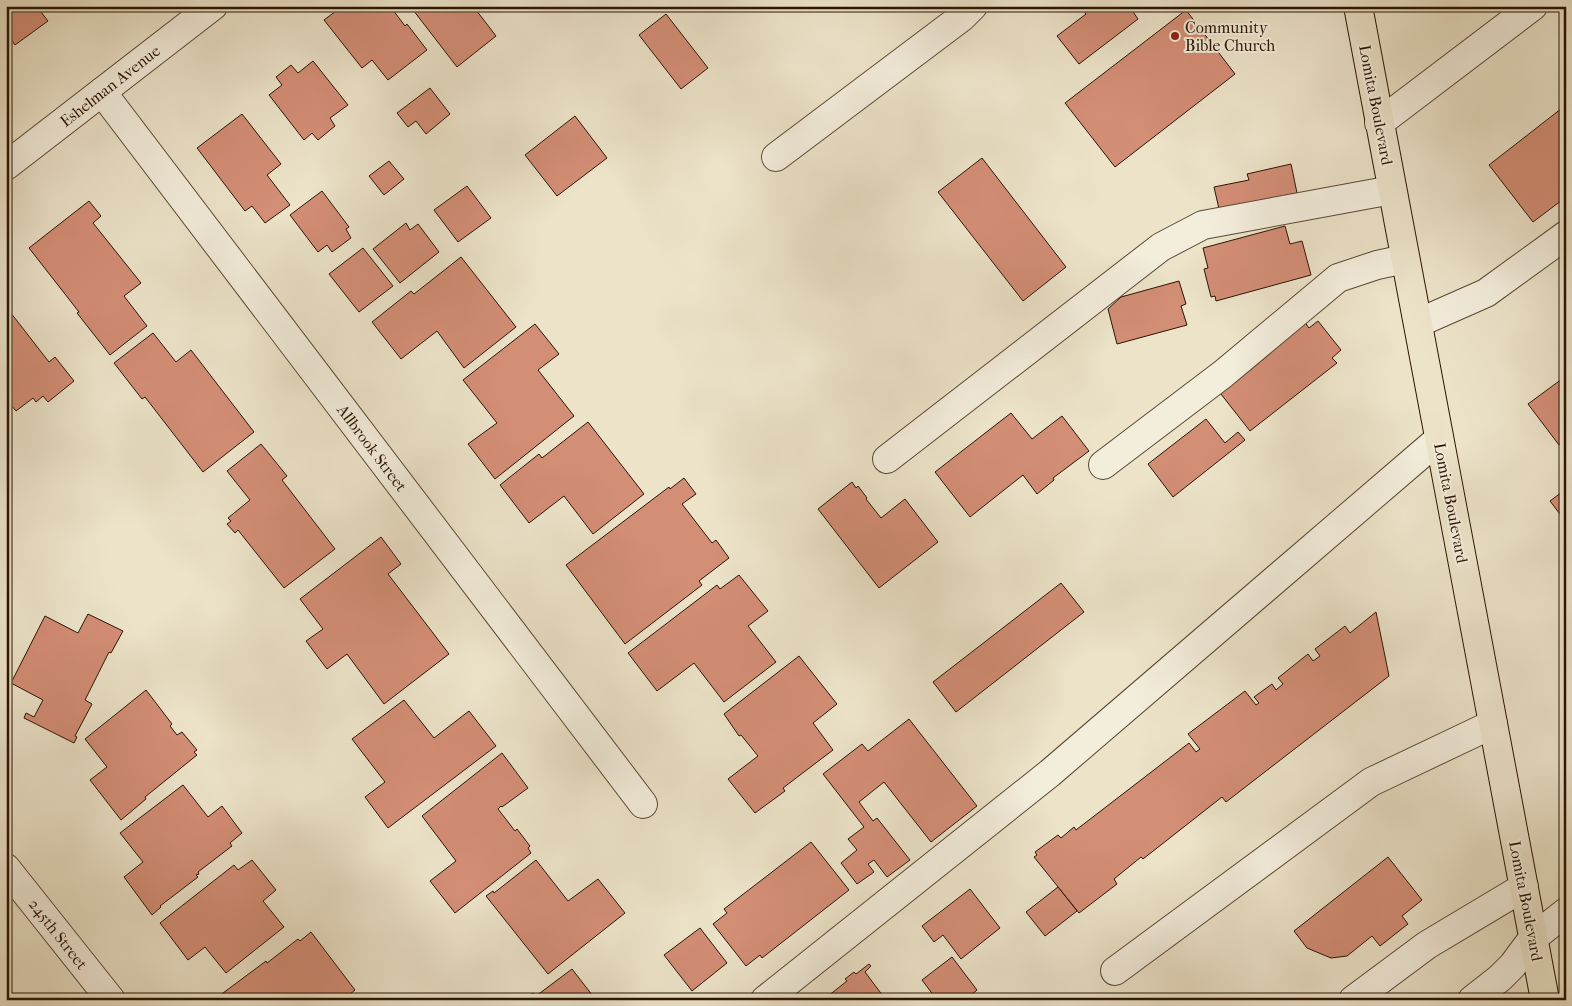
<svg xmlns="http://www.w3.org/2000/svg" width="1572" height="1006" font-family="'IM FELL French Canon',serif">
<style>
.building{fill:#d38e76;stroke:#2a1501}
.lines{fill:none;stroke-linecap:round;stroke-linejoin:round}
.minor-casing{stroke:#5a4833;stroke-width:30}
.major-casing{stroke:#2a1501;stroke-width:30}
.minor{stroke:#f3eddc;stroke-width:28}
.major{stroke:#ece3c9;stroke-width:28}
.poi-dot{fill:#8f2418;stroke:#f3eddc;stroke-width:2}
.labels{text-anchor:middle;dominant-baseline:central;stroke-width:4;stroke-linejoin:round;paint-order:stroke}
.poi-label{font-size:16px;fill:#2a1501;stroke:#f3eddc;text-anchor:start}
.street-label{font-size:16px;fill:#2a1501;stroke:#f3eddc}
</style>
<rect width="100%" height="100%" fill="#ece3c9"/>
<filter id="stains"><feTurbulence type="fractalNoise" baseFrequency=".004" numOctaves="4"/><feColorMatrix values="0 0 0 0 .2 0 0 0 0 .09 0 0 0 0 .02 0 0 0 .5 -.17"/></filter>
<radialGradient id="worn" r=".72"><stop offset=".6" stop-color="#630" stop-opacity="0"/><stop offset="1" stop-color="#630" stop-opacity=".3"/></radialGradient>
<g class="building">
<polygon points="6,6 49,6 41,12 48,21 15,45 6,32"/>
<polygon points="338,6 390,6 405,26 407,24 427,50 388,80 372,60 362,68 324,20 340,8"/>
<polygon points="410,6 473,6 496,36 457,67"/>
<polygon points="1079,6 1129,6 1138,19 1079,64 1057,36 1086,14"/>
<polygon points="1186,10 1235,74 1115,167 1065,103"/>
<polygon points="666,14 708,68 681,89 639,35"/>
<polygon points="313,61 348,105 330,118 335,126 318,140 312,133 304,140 269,95 282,85 276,77 291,65 298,73"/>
<polygon points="430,88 450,114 426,134 416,121 408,127 397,113"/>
<polygon points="1566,105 1566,197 1533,222 1489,165"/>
<polygon points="242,114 281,164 267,175 290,205 265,223 252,206 245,211 197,148"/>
<polygon points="575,116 607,158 557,196 525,155"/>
<polygon points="982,158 1066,267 1023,301 938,192"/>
<polygon points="389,161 404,179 384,195 369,176"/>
<polygon points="1291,164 1297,193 1219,209 1214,187 1249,180 1247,174"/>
<polygon points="467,186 491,218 458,242 434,210"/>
<polygon points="322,191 349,227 346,229 351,238 332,252 327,245 318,252 290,215"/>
<polygon points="89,201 101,216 93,223 141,283 124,296 147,326 110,355 77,313 79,312 29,248"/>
<polygon points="406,223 410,230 418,224 439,252 400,283 373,249"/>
<polygon points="1285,226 1290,244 1302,241 1311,275 1216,301 1215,296 1211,297 1204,269 1208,268 1203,248"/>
<polygon points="363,248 393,286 359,312 329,274"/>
<polygon points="461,257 516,327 464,368 437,331 401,359 372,322 411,291 414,294"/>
<polygon points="1179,281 1186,304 1181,306 1187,325 1117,344 1108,309 1121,297"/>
<polygon points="7,308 49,362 55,357 74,381 48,402 43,396 36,402 33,398 16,411 6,399"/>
<polygon points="1304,321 1309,328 1318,321 1341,350 1332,358 1337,363 1250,431 1217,389"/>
<polygon points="535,324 559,354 538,370 574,416 495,479 468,444 497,423 463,380"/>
<polygon points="153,333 176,362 191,350 254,432 203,472 145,397 142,399 114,363"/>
<polygon points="1566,376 1566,440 1559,445 1528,404"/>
<polygon points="1011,413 1032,439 1062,416 1089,451 1053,478 1054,480 1037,494 1023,475 970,517 935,472"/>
<polygon points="1206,419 1225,443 1238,432 1245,440 1173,497 1148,464"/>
<polygon points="588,422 644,494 593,534 564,496 529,523 500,485 539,454 542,458"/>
<polygon points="261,444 287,476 282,480 335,549 284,588 238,530 235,533 227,524 231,521 228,518 250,500 227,471"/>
<polygon points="684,478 696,494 682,504 712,543 716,540 729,558 699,581 702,585 625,644 566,565 669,487 670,489"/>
<polygon points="852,482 856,488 858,486 867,498 866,499 881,518 905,499 938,542 879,588 818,509"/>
<polygon points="1566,489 1566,522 1550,501"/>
<polygon points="381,537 401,564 388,574 449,654 384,704 347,654 327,669 306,641 323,629 300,599"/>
<polygon points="739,575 768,611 748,626 776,662 724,702 694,663 657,691 628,653 717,585 720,589"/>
<polygon points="1061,583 1084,612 956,712 933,682"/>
<polygon points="1376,612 1389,676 1226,802 1222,797 1143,859 1141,857 1114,879 1117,884 1079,913 1034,857 1037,855 1035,852 1058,835 1061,838 1074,827 1076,830 1189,743 1196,752 1200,749 1188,734 1245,691 1256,705 1259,703 1254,697 1272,684 1276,690 1283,684 1278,678 1308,654 1313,661 1320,656 1315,649 1345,626 1350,633"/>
<polygon points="88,614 123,631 111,653 109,652 85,700 92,704 75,736 77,737 74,743 24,718 26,713 34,717 43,700 11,683 45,616 78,633"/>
<polygon points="799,656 837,704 813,723 833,750 783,788 785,791 755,813 728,779 758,756 741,735 739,736 724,714"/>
<polygon points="146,690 172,724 170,726 177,735 182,732 197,750 194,752 197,755 145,797 146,799 121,820 90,780 107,767 85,739"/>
<polygon points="404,700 434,738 469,711 496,746 388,828 365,797 385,782 352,739"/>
<polygon points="909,719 977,806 931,842 884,782 859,802 873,821 877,818 910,860 887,877 874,860 868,864 874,872 857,884 841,863 857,850 848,839 864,827 823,774 862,744 868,751"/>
<polygon points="502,753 528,788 502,807 501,806 498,809 515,831 517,829 530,846 528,848 531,853 455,913 430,881 456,861 422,816"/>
<polygon points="183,785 208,817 222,806 242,833 230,843 232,846 198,872 199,874 196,875 198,877 160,906 161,907 152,915 124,877 143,862 120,833"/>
<polygon points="811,842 849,890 762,958 760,955 746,966 713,924 727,913 724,909"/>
<polygon points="1388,857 1422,900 1402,916 1408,924 1380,946 1372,936 1347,956 1331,958 1307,948 1294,931"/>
<polygon points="252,860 276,890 263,901 284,927 226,973 205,947 188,960 160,923 234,865 238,870"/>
<polygon points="536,860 568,901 598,879 625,913 548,974 486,896 493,891 494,893"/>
<polygon points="1058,887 1077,911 1045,936 1026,912"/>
<polygon points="970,889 1000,928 961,959 943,935 934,942 922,926"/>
<polygon points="700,928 727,963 692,991 664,955"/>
<polygon points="311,932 355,990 343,1000 215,999 266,961 267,963 298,939 300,941"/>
<polygon points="952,957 977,990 965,1000 937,1000 922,980"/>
<polygon points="869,964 871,966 865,972 886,1000 823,1000 847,981 845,979 854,972 856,974"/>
<polygon points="572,969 596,1000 524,1000 533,993 536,996"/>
</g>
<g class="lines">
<g class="minor-casing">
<g id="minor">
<polyline points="102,92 643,804"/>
<polyline points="1379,123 1533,6"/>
<polyline points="776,157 962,17 973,6"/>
<polyline points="6,166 213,6"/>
<polyline points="1418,323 1486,293 1566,235"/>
<polyline points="887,459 1161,247 1203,225 1392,190"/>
<polyline points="1103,465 1223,374 1338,278 1377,265 1405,259"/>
<polyline points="6,868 111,1000"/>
<polyline points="1115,971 1371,782 1493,724"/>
<polyline points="765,1000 1050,773 1439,439"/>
<polyline points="1353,1000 1427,945 1524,887"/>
<polyline points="1472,1000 1500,978 1513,965 1533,938 1566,912"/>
</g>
</g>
<g class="major-casing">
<polyline id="major" points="1358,6 1545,1000"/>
</g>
<use href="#minor" class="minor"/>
<use href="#major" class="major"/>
</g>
<circle class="poi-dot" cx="1175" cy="36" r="5"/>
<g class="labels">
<g class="poi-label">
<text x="1185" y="27">Community<tspan x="1185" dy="18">Bible Church</tspan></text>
</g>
<g class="street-label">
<text transform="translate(110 86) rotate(-38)">Eshelman Avenue</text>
<text transform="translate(1376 105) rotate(79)">Lomita Boulevard</text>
<text transform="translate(372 448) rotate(53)">Allbrook Street</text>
<text transform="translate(1451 503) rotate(79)">Lomita Boulevard</text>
<text transform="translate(1526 901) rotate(79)">Lomita Boulevard</text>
<text transform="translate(58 934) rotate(52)">245th Street</text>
</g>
</g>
<rect width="1572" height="1006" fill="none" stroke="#ece3c9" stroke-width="25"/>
<rect x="8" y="8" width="1557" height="991" fill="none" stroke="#2a1501" stroke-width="2.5"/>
<rect x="12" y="12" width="1547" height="981" fill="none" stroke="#2a1501"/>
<rect width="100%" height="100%" filter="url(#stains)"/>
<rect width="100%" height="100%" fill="url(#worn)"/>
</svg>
